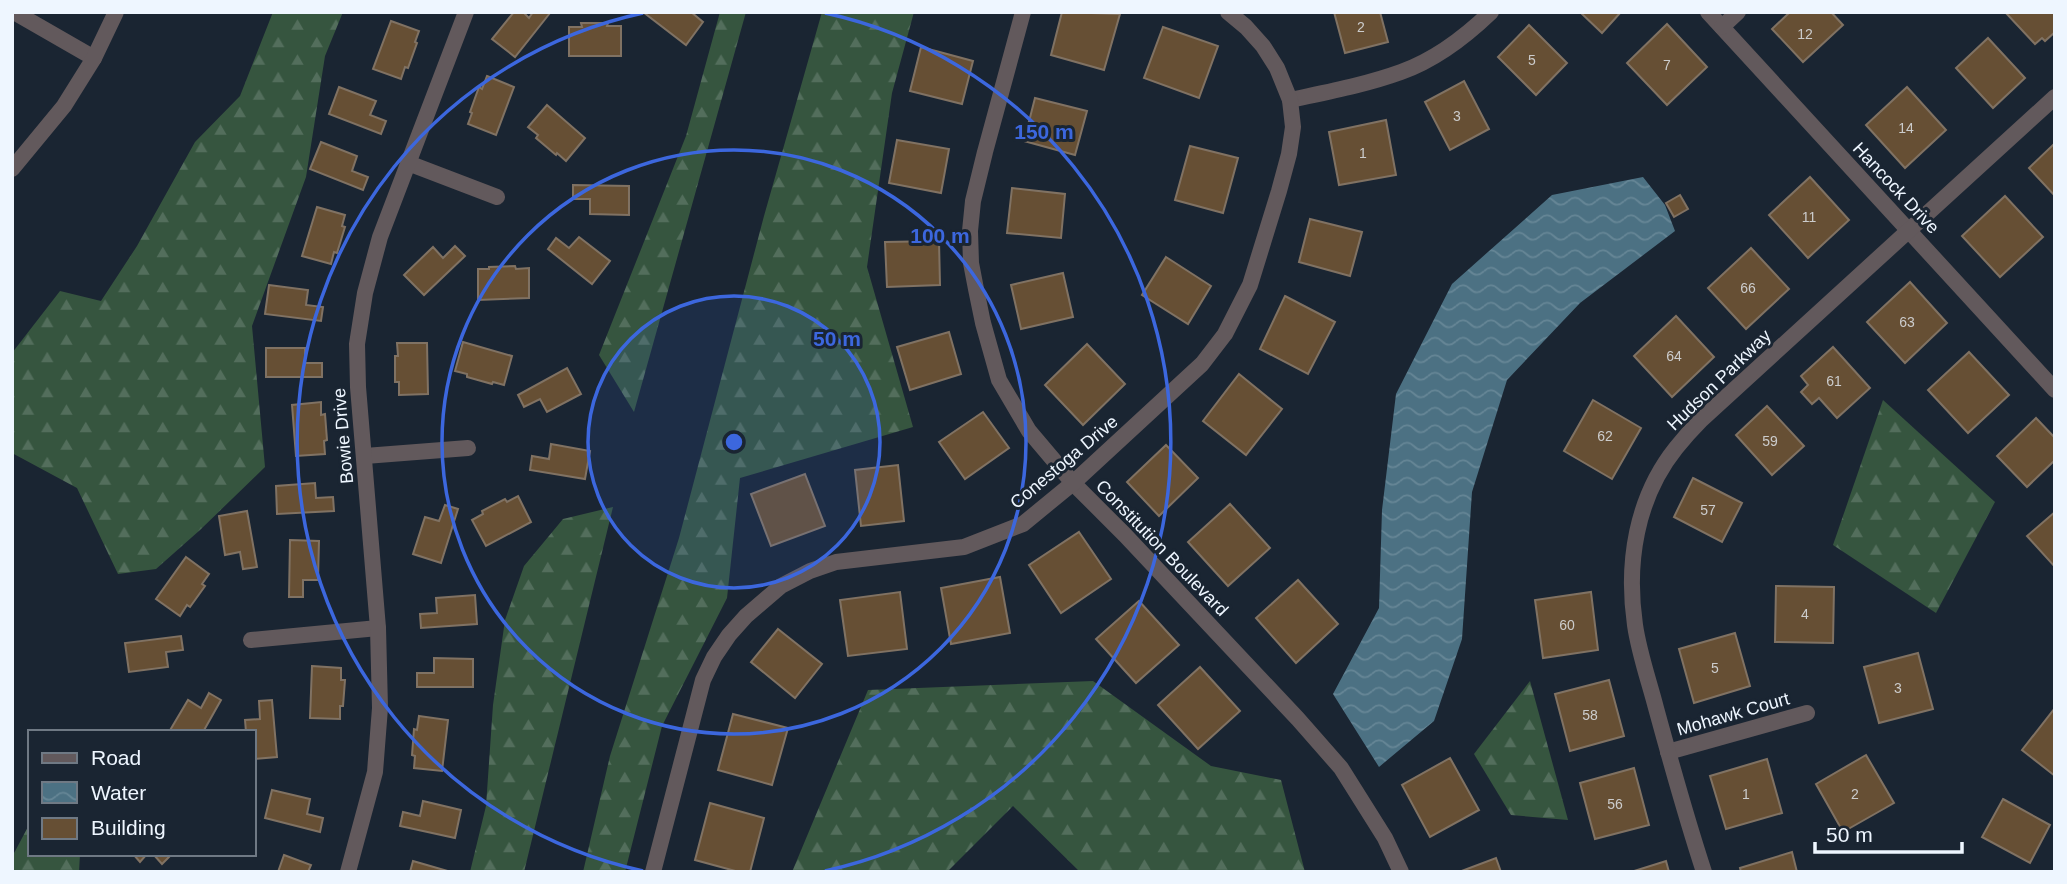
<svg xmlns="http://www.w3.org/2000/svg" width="2067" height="884" font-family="Helvetica,sans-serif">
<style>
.forest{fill:url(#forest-firs)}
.water{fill:url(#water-waves)}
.building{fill:#664f34;stroke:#807263;stroke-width:2}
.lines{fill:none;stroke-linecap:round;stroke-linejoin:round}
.street{stroke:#62595c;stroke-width:16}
.ring{fill:none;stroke:#3c67de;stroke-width:3.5}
.labels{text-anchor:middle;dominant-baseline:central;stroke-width:6;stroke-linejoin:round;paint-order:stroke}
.number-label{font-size:14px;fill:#ccc}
.street-label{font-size:18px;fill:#eef6ff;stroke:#1a2532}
.centre{fill:#3c67de;stroke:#1a2532;stroke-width:3.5}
.ring-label{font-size:21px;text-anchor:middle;font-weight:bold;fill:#3c67de;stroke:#1a2532;stroke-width:6;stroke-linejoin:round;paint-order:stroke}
</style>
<defs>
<pattern id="forest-firs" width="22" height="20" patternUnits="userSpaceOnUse" patternTransform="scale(1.75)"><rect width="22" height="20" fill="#36553f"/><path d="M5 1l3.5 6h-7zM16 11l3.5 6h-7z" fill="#536e5c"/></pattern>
<pattern id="water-waves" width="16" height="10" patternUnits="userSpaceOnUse" patternTransform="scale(1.75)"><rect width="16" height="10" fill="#4c7183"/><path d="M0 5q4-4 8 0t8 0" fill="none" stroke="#668696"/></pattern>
</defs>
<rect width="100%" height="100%" fill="#1a2532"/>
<g class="forest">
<polygon points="273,12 343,12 325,56 306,177 252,326 265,467 200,530 156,569 118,574 77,488 12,453 12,353 60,291 101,301 137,246 195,142 240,96"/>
<polygon points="720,12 746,12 634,412 599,355 686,136"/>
<polygon points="822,12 914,12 892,93 867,267 913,427 740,478 727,598 662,726 625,872 583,872 610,756 679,538 764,216"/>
<polygon points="1883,400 1995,502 1936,613 1833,545"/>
<polygon points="613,507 524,872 470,872 486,806 493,705 505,620 524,566 563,519"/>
<polygon points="1093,681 1211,766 1281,780 1305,872 1080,872 1013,806 947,872 792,872 868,690"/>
<polygon points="1530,681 1568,820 1511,815 1474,754"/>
<polygon points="30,823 30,854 80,854 79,872 12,872 12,857"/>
</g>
<polygon class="water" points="1643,177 1665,205 1675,231 1580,303 1507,380 1472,492 1462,639 1434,721 1379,767 1333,694 1379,608 1382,510 1396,394 1452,284 1552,195"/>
<g class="building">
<polygon points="514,12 523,12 529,18 533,12 550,13 515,57 492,39"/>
<polygon points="643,12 691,12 703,22 686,45"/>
<polygon points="1062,12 1120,14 1104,70 1051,55"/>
<polygon points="1334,12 1380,12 1388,42 1345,53"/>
<polygon points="1580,12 1621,12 1602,33"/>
<polygon points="1790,12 1831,12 1843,25 1803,62 1772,29"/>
<polygon points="2005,12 2055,12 2055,32 2045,41 2042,38 2035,44"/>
<polygon points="391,21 419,31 415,42 417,43 408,68 405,67 401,79 373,69"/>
<polygon points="581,23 608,23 607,26 621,26 621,56 569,56 569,27 582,27"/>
<polygon points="1667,24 1707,67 1667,105 1627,63"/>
<polygon points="1529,25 1567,63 1536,95 1498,57"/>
<polygon points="1163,27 1218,46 1199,98 1144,78"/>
<polygon points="1988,38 2025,78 1993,108 1956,68"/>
<polygon points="921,47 973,61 962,104 910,91"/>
<polygon points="487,76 514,87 496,135 468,124 472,113 470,112 479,87 482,89"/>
<polygon points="1464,81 1489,129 1450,150 1425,102"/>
<polygon points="339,87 376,101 370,115 386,121 381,134 329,114"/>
<polygon points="1907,87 1946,130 1905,168 1866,125"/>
<polygon points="1035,98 1087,111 1075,155 1024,141"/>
<polygon points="547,105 585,138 566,161 557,153 556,155 536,138 538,135 528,127"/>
<polygon points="1386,120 1396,175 1339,185 1329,132"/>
<polygon points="897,140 949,149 941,193 889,183"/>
<polygon points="321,142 357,156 352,171 368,177 363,190 310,169"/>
<polygon points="2055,143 2055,196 2029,168"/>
<polygon points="1190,146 1238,158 1223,213 1175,200"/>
<polygon points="1810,177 1849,220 1808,258 1769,215"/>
<polygon points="573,185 629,186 629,215 590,214 590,199 573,199"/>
<polygon points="1012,188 1065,194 1061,238 1007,233"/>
<polygon points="1680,195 1688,209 1674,217 1666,203"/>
<polygon points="2005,196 2043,237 2000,277 1962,236"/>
<polygon points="317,207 345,215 342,226 345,227 337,253 334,252 331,264 302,256"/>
<polygon points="1310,219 1362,232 1350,276 1299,262"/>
<polygon points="579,237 610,261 592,284 548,249 556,238 569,248"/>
<polygon points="939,241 940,285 887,287 885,242"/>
<polygon points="455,246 465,256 424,295 404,275 433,247 443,258"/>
<polygon points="1751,248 1789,289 1746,329 1708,288"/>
<polygon points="1166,257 1211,286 1188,324 1142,295"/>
<polygon points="515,266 516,269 529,268 529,298 478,300 478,269 489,269 489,267"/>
<polygon points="1063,273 1073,317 1021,329 1011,285"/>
<polygon points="1910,282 1947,323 1905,363 1867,322"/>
<polygon points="269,285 308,290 306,305 323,307 321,321 265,314"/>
<polygon points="1285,296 1335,322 1308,374 1260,349"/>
<polygon points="1676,316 1714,357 1672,397 1634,356"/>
<polygon points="949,332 961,374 910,390 897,347"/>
<polygon points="463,342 512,356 504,385 493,382 492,384 467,377 467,374 455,371"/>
<polygon points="397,343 427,343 428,394 399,395 399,382 395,382 395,356 398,356"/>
<polygon points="1087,344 1125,384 1083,425 1045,385"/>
<polygon points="1833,347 1870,388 1837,418 1819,398 1812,404 1801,392 1808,385 1801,376"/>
<polygon points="266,348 305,348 305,363 322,363 322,377 266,377"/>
<polygon points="1969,352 2009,395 1968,433 1928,390"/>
<polygon points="567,368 581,394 547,412 540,399 524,407 518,395"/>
<polygon points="1239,374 1282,409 1246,455 1203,421"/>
<polygon points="1593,400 1641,428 1612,479 1564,451"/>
<polygon points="321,402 321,415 325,414 327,440 324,441 325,454 296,456 292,405"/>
<polygon points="1767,406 1804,446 1772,475 1736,435"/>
<polygon points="983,412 1009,448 965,479 939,442"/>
<polygon points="2036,418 2055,438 2055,460 2027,487 1997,456"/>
<polygon points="551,444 590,451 585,479 530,470 532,456 549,459"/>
<polygon points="1166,445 1198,478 1159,516 1127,482"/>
<polygon points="898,465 904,521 861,526 855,470"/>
<polygon points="805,474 825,526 771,546 751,494"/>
<polygon points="1693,478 1742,503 1722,542 1674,517"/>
<polygon points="315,483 316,498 333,497 334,511 277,514 276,486"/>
<polygon points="518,496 531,522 486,546 472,520 483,514 482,511 505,499 507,502"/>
<polygon points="1230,504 1270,548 1228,586 1188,542"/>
<polygon points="445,505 458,509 441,563 413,554 425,517 439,521"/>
<polygon points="247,511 257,567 243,569 240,552 225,555 219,516"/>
<polygon points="2055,512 2055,567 2027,536"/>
<polygon points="1079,532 1111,579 1061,613 1029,565"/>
<polygon points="290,540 319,541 318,580 303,580 303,597 289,597"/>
<polygon points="186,557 209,574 202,584 205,586 190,607 187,605 180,616 156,599"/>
<polygon points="1000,577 1010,633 951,644 941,588"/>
<polygon points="1298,580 1338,624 1296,663 1256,618"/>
<polygon points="1776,586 1834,587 1833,643 1775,642"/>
<polygon points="900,592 907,649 848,656 840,600"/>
<polygon points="1591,592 1598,650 1543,658 1535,600"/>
<polygon points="475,595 477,624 421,628 420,614 437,613 436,598"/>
<polygon points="1139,601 1179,645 1136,683 1096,639"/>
<polygon points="778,629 822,664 795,698 751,662"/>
<polygon points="1735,633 1750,686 1694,703 1679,649"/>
<polygon points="181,636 183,650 166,652 168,667 129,672 125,643"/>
<polygon points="1918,653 1933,709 1879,723 1864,667"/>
<polygon points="434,658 473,659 473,687 417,687 417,673 434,673"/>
<polygon points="312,666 341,668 341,680 345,680 343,706 340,706 340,719 310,718"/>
<polygon points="1200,667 1240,711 1198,749 1158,705"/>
<polygon points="1609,680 1624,736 1570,751 1555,694"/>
<polygon points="209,693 221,700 203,732 169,732 188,700 201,708"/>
<polygon points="272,700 277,757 254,759 254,732 246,732 245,720 260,719 259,701"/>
<polygon points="2055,708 2055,776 2022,750"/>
<polygon points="733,714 788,728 772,785 718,770"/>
<polygon points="419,716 448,720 442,771 414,768 415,756 412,755 414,729 417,730"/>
<polygon points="1866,755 1894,803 1843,832 1816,784"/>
<polygon points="1450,758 1479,810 1430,837 1402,785"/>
<polygon points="1767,759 1782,813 1726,829 1710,776"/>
<polygon points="1634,768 1649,825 1595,839 1580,783"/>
<polygon points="272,790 310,799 307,814 323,818 320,832 265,818"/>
<polygon points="2003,799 2050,825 2030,863 1982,837"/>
<polygon points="423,801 461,810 455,838 400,826 403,812 420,816"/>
<polygon points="710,803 764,818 750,872 739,872 695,860"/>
<polygon points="1792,852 1797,872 1741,872 1740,868"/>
<polygon points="133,854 147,854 140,862"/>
<polygon points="153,854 172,854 162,864"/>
<polygon points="284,855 311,865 308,872 278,872"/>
<polygon points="1496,858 1501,872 1459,872"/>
<polygon points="413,861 451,872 410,872"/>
<polygon points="1666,861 1669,872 1631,872"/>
</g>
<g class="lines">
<g class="street">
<polyline points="14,12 94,58"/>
<polyline points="1023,12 985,152 973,201 970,231 971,263 976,289 983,323 999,380 1029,431 1073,483 1125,535 1298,719 1341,768 1385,838 1401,872"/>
<polyline points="1708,12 2055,390"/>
<polyline points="1722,27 1738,12"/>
<path d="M1290,100c37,-8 75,-15 111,-28 34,-12 64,-35 90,-60"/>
<polyline points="408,163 497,197"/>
<polyline points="12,169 64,106 94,58 116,12"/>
<polyline points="365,456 468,448"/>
<polyline points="251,640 378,628"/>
<polyline points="1668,752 1807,713"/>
<polyline points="348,872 375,772 380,708 378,628 358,387 357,344 365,293 380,237 466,12"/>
<polyline points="653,872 703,680 714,657 729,635 746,616 781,586 810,571 836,562 964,547 1023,524 1073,483 1202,364 1225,334 1250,285 1279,191 1289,154 1293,127 1290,100 1277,68 1263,46 1246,27 1228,12"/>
<path d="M1704,872c-18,-55 -33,-109 -48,-164 -7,-27 -17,-55 -21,-83 -9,-62 1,-127 41,-177 8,-10 16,-19 25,-28l354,-323"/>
</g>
</g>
<circle cx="734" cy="442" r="146" fill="#3c67de" fill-opacity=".12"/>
<g class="ring">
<circle cx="734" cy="442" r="146"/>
<circle cx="734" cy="442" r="292"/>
<path d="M643 871A439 439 0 0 1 643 13M825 13A439 439 0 0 1 825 871"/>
</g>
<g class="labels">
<g class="number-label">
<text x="1361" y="27">2</text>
<text x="1805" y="34">12</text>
<text x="1532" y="60">5</text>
<text x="1667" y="65">7</text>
<text x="1457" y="116">3</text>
<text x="1906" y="128">14</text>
<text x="1363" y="153">1</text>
<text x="1809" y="217">11</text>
<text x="1748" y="288">66</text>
<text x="1907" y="322">63</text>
<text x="1674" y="356">64</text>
<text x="1834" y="381">61</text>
<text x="1605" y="436">62</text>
<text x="1770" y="441">59</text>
<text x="1708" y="510">57</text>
<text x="1805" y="614">4</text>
<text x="1567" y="625">60</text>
<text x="1715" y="668">5</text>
<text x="1898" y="688">3</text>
<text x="1590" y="715">58</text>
<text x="1746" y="794">1</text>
<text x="1855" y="794">2</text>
<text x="1615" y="804">56</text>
</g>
<g class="street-label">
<text transform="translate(1896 188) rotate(47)">Hancock Drive</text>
<text transform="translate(1719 380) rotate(-44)">Hudson Parkway</text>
<text transform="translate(343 436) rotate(-95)">Bowie Drive</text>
<text transform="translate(1064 462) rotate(-40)">Conestoga Drive</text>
<text transform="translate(1162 548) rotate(46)">Constitution Boulevard</text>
<text transform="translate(1733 714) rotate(-16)">Mohawk Court</text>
</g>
</g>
<circle cx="734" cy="442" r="10" class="centre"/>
<g class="ring-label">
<text x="1044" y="139">150 m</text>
<text x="940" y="243">100 m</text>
<text x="837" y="346">50 m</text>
</g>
<rect width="2067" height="884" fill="none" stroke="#eef6ff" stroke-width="28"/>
<rect x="28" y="730" width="228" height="126" fill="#1a2532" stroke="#6f7984" stroke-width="2"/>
<rect x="42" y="753" width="35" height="10" fill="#62595c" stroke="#6f7984" stroke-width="2"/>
<text x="91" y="765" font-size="21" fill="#eef6ff">Road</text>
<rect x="42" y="782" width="35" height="21" fill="url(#water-waves)" stroke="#6f7984" stroke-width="2"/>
<text x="91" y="800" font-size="21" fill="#eef6ff">Water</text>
<rect x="42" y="818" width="35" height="21" fill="#664f34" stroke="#6f7984" stroke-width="2"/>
<text x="91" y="835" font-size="21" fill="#eef6ff">Building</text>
<path d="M1815 842v10h147v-10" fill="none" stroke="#eef6ff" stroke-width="3.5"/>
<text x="1826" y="842" font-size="21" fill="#eef6ff" stroke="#1a2532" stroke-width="5" paint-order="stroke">50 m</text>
</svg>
